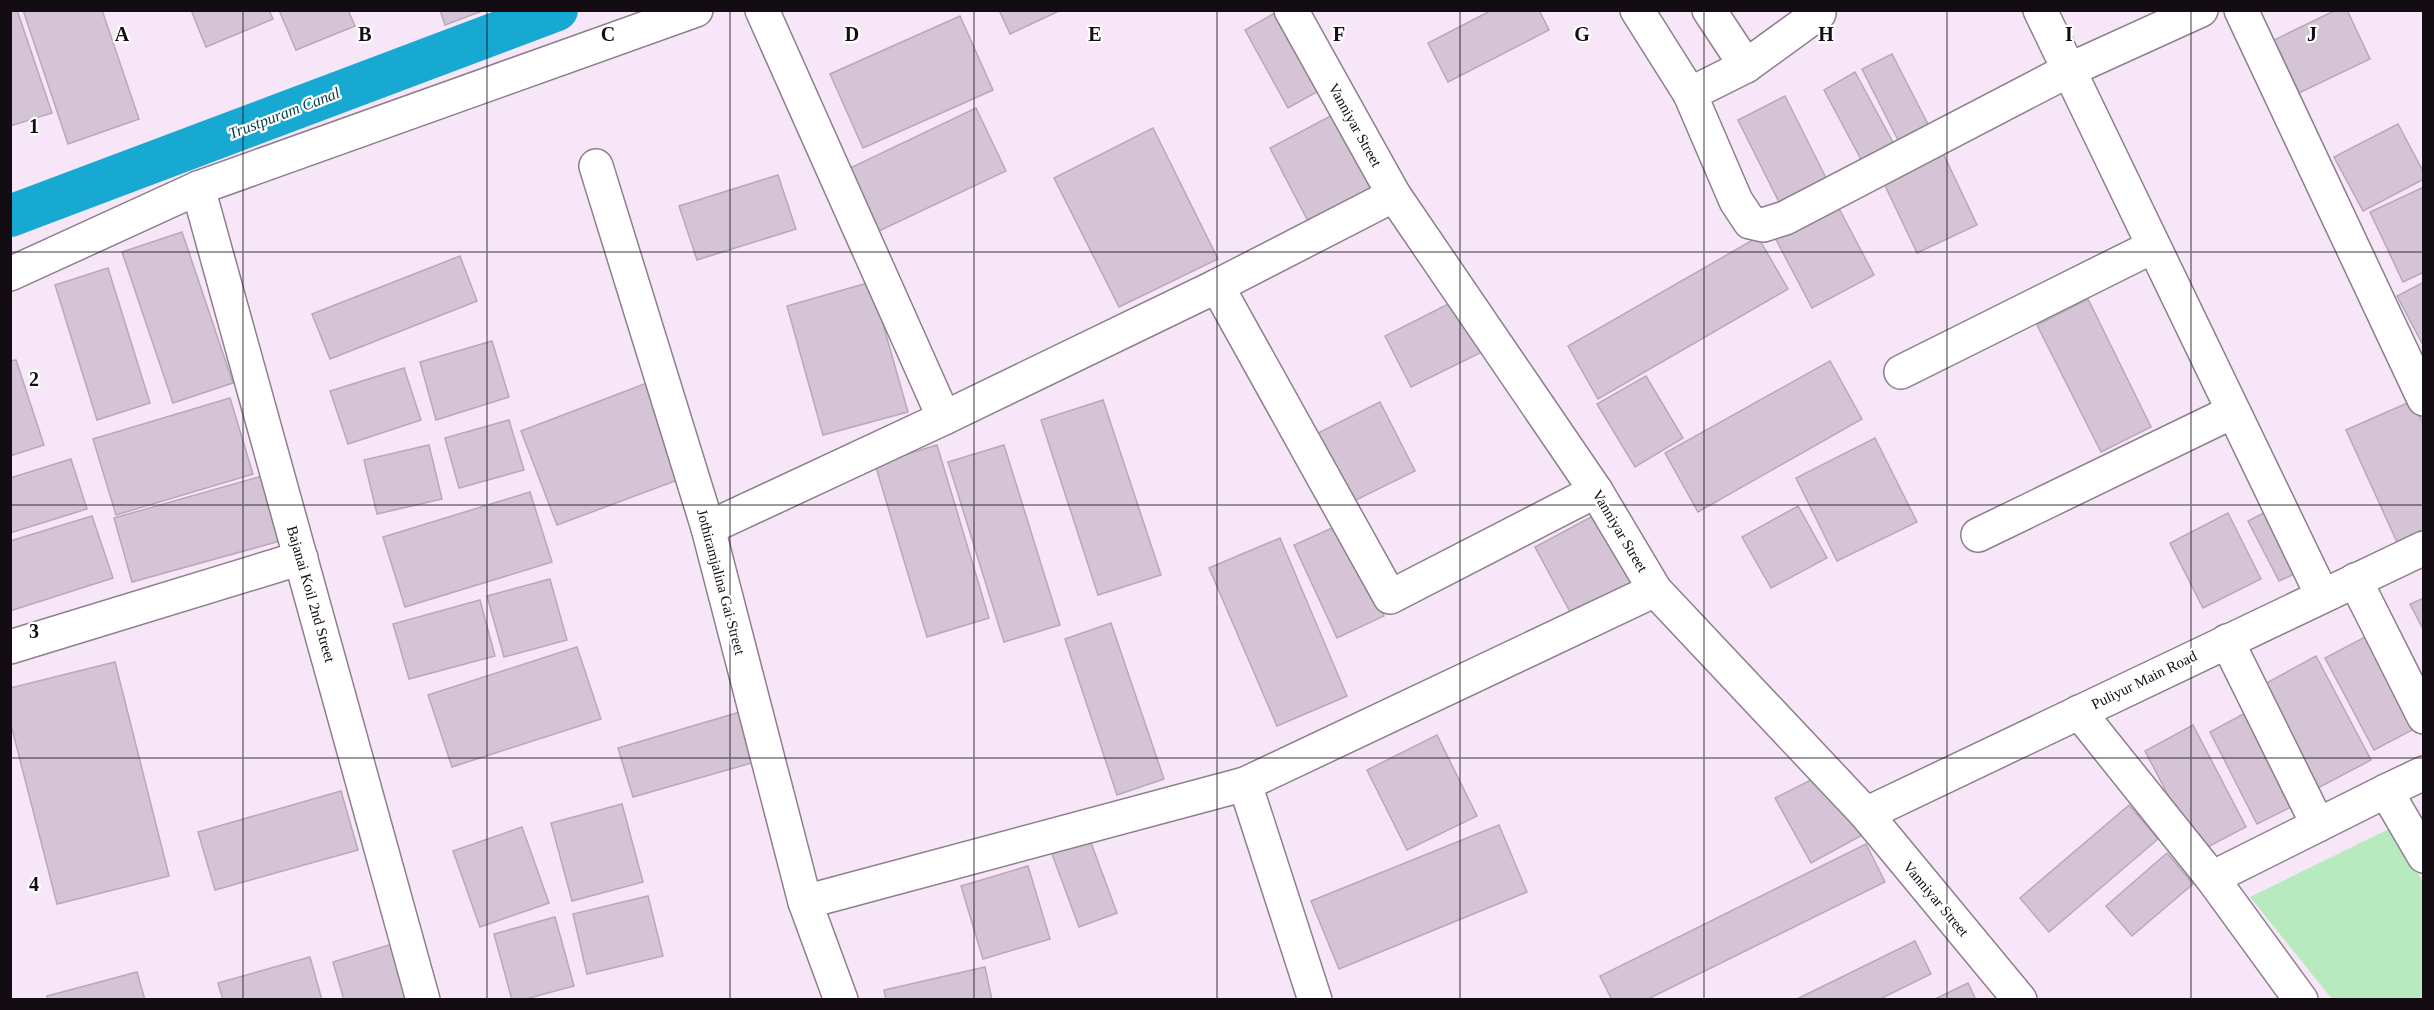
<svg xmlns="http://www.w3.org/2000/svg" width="2434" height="1010" font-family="'Times New Roman',serif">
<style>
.green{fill:#b7ebbe}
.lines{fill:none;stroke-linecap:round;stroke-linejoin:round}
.canal{stroke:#17a9d2;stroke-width:42}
.building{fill:#d5c4d5;stroke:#b9a8b9;stroke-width:1.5}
.minor-casing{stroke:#8e7e8e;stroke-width:36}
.tertiary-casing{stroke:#8e7e8e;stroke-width:36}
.minor{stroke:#fff;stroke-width:33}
.tertiary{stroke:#fff;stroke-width:33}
.grid{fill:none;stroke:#130d13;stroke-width:1.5;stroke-opacity:0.55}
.labels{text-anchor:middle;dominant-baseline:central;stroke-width:4.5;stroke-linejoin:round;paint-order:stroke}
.street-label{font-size:15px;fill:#130d13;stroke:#fff}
.water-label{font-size:16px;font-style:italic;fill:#003b4c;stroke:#fff}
.grid-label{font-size:20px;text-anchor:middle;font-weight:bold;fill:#130d13;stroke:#fff;stroke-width:4.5;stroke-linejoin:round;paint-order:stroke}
</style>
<rect width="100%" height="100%" fill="#f7e5f8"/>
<polygon class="green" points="2395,826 2423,883 2423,996 2417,1000 2332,999 2250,897"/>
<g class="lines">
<polyline class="canal" points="10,216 557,10"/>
</g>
<g class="building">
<polygon points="10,10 17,10 52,113 10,126"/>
<polygon points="23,10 102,10 139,119 68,144"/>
<polygon points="191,10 269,10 273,19 206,47"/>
<polygon points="279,10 348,10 355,26 296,50"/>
<polygon points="440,10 485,10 445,25"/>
<polygon points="999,10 1061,10 1010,34"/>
<polygon points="1280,10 1324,88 1288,108 1245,30"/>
<polygon points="1492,10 1539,10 1549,30 1448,82 1428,43"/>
<polygon points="2336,10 2347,10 2370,59 2299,93 2274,40"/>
<polygon points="960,16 993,90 863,148 830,74"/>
<polygon points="1892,54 1931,130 1901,146 1862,69"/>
<polygon points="1855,72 1895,146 1863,163 1824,90"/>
<polygon points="1785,96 1828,182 1781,206 1738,120"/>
<polygon points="976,108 1006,171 879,231 848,169"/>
<polygon points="1338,112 1378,188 1309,223 1270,148"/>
<polygon points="2398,124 2424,173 2424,179 2363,211 2334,157"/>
<polygon points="1153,128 1218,259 1119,307 1054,178"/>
<polygon points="1942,151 1977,225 1917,253 1882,179"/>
<polygon points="778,175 796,229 697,260 679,206"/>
<polygon points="2424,187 2424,272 2403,282 2370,212"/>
<polygon points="1834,199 1874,275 1812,308 1772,232"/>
<polygon points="182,232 233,383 173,403 122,252"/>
<polygon points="1758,237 1788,289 1598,399 1568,346"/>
<polygon points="460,256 477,301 330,359 312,314"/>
<polygon points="108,268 150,403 97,420 55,285"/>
<polygon points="871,282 908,412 823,435 787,306"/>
<polygon points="2424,282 2424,347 2397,296"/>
<polygon points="2088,299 2151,427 2101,452 2037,325"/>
<polygon points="1456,300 1482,352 1411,387 1385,336"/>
<polygon points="492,341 509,397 436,420 420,362"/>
<polygon points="16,360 44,445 10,456 10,361"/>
<polygon points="1830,361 1862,419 1698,512 1665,453"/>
<polygon points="404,368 421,420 348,444 330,391"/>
<polygon points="1646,376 1683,438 1635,467 1597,404"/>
<polygon points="647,383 683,478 557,525 521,431"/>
<polygon points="230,398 253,474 116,515 93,439"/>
<polygon points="1103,400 1161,575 1098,595 1041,420"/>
<polygon points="2412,401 2424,425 2424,530 2397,542 2346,430"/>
<polygon points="1380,402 1415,471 1350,503 1316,434"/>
<polygon points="509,420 524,470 459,488 445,438"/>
<polygon points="1875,438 1917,522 1837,561 1796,478"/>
<polygon points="429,445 442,499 377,514 364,460"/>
<polygon points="937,445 989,618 927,637 875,464"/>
<polygon points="1004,445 1060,625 1004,642 948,462"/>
<polygon points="71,459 87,509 10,533 10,478"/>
<polygon points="262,476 280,541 132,582 114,518"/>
<polygon points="530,492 552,562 405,607 383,537"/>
<polygon points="1798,506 1827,558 1771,588 1742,537"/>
<polygon points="1604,510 1644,583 1575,621 1535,547"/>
<polygon points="2269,510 2301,571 2279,581 2248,521"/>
<polygon points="2228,513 2261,579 2203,608 2170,543"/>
<polygon points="92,516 113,578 10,611 10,541"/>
<polygon points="1341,524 1384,616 1337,638 1294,545"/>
<polygon points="1280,538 1347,696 1277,726 1209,568"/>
<polygon points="550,579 567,640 504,657 487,596"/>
<polygon points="2424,598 2424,631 2410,604"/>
<polygon points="480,600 495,656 409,679 393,624"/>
<polygon points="1111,623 1164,779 1117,795 1065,639"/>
<polygon points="2367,636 2416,728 2374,750 2325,658"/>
<polygon points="577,647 601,719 452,767 428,695"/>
<polygon points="2316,656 2371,760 2316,789 2261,686"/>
<polygon points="115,662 169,876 57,904 10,721 10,688"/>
<polygon points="740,712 755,762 633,797 618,748"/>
<polygon points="2247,712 2295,805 2257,824 2210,732"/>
<polygon points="2193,725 2246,827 2198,852 2145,751"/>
<polygon points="1437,735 1477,816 1407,850 1367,770"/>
<polygon points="1813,779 1864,834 1811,863 1775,798"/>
<polygon points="341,791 358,850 215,890 198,832"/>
<polygon points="622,804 643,882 572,901 551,823"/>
<polygon points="2129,805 2158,839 2049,932 2020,898"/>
<polygon points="1499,825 1527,892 1339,969 1311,901"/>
<polygon points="522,827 549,903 480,927 453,851"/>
<polygon points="1090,840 1117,913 1079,927 1052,854"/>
<polygon points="1866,844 1885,882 1646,1000 1612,1000 1600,976"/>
<polygon points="2167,853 2193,884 2132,936 2106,906"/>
<polygon points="1028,866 1050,939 983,959 961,886"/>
<polygon points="648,896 663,956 587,974 573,914"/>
<polygon points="555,917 574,986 522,1000 512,1000 494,934"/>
<polygon points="1915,941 1931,974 1878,1000 1795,1000"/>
<polygon points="399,942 414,995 398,1000 344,1000 333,962"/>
<polygon points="310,957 322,1000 223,1000 218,983"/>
<polygon points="985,967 992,1000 886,1000 884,990"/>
<polygon points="137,972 145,1000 48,1000 47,996"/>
<polygon points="1968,983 1976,1000 1933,1000"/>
</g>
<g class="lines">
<g class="minor-casing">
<g id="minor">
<polyline points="762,10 944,418"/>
<polyline points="1637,10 1690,94 1736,201 1750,222 1763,225 1785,218 2069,70 2201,10"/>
<polyline points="1709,10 1746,66"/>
<polyline points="2040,10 2322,595"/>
<polyline points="2241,10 2424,399"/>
<polyline points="1690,94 1746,66 1819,13 1817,10"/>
<polyline points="596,166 708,528 805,902 841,1000"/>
<polyline points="198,188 423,1000"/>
<polyline points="10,274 198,188 696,10"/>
<polyline points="1217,286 1390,597 1596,491"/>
<polyline points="1901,372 2152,247"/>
<polyline points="708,528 944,418 1217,286 1394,195"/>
<polyline points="1978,535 2232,412"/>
<polyline points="2355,580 2424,717"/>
<polyline points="2227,641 2318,825"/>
<polyline points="10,647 301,558"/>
<polyline points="2079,712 2212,878 2301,1000"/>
<polyline points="1245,784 1315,1000"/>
<polyline points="2386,791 2424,773"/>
<polyline points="2212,878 2386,791 2424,856"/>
<polyline points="805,902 1245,784 1655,590"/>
</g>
</g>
<g class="tertiary-casing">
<g id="tertiary">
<polyline points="1291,10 1394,195 1596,491 1655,590 1866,814 2020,1000"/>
<polyline points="1866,814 2424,548"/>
</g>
</g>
<use href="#minor" class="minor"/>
<use href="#tertiary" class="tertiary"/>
</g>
<path class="grid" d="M243,10v990M487,10v990M730,10v990M974,10v990M1217,10v990M1460,10v990M1704,10v990M1947,10v990M2191,10v990M10,252h2414M10,505h2414M10,758h2414"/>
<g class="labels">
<g class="street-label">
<text transform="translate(1355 125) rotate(61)">Vanniyar Street</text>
<text transform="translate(1620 531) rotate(59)">Vanniyar Street</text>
<text transform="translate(721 582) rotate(75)">Jothiramjalina Gai Street</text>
<text transform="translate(311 594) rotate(74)">Bajanai Koil 2nd Street</text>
<text transform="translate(2144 680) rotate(-26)">Puliyur Main Road</text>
<text transform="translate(1936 899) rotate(50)">Vanniyar Street</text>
</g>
<g class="water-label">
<text transform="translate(284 113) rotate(-21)">Trustpuram Canal</text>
</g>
</g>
<g class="grid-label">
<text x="122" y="41">A</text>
<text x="365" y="41">B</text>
<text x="608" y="41">C</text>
<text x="852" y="41">D</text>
<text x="1095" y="41">E</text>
<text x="1339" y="41">F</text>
<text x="1582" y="41">G</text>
<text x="1826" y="41">H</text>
<text x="2069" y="41">I</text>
<text x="2312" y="41">J</text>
<text x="34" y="133">1</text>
<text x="34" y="386">2</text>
<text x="34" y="638">3</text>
<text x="34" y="891">4</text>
</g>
<rect width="2434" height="1010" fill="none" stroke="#130d13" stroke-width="24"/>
</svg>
